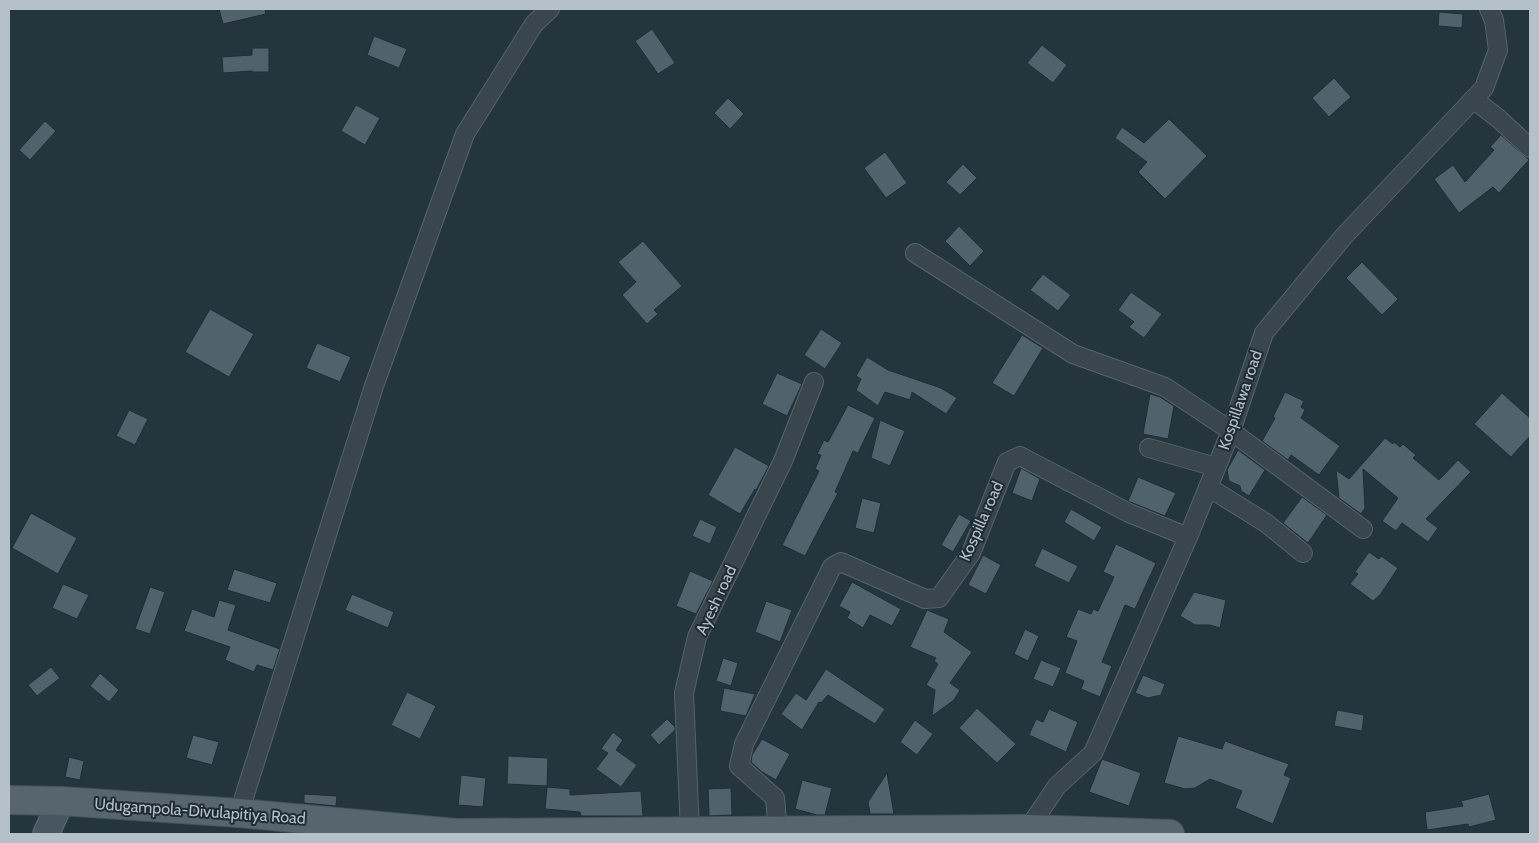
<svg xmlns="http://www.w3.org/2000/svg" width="1539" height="843" font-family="Cabin,sans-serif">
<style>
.building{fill:#50626b;stroke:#1f2d35}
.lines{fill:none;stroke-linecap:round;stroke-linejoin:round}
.street-casing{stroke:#56646c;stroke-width:20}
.secondary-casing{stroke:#56646c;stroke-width:28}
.primary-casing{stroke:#45525a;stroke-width:30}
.street{stroke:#39464e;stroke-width:18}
.secondary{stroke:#475661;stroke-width:25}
.primary{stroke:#57666e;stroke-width:28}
.labels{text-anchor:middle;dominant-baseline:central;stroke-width:4;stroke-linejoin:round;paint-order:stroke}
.street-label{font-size:16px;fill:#b5c1c9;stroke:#1d2b33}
</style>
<rect width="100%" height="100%" fill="#25353e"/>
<g class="building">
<polygon points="219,9 265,9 266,14 223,24"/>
<polygon points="1439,12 1463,14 1462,28 1438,26"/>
<polygon points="652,29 675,63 658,74 635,41"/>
<polygon points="374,36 407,49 399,68 367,55"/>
<polygon points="1042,45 1067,65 1053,83 1027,63"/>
<polygon points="252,48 269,48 269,72 252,72 252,71 223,73 222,57 252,55"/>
<polygon points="1334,78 1351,97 1329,117 1312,98"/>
<polygon points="728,98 744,114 730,129 714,113"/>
<polygon points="356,105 380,118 365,145 341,131"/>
<polygon points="1169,119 1207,156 1165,199 1138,172 1147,162 1115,138 1122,127 1144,143"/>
<polygon points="45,121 56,131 30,160 19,150"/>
<polygon points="1501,135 1529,160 1499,193 1493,187 1459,213 1434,179 1453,165 1465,182 1494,150 1490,147"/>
<polygon points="885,152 907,183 886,198 864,168"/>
<polygon points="963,164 977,178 960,195 946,182"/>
<polygon points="959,226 984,251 970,266 945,241"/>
<polygon points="643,241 682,286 654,310 658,314 647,324 622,295 636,282 618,262"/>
<polygon points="1362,262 1398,299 1382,315 1346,278"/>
<polygon points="1043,274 1071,295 1058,311 1030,290"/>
<polygon points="1131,292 1162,314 1144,338 1129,327 1134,322 1118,310"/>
<polygon points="210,309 254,334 229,377 185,352"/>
<polygon points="821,329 842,343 825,369 804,355"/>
<polygon points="1022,335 1043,348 1014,396 992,383"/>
<polygon points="317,343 351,357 340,382 306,368"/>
<polygon points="867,357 888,370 941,388 957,398 946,414 912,392 910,400 885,392 878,406 856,390 861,379 856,376"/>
<polygon points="777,373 802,384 787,416 762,404"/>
<polygon points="1285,392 1304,401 1301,407 1305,410 1301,418 1340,446 1319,475 1291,455 1288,460 1262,441 1275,418 1273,417"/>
<polygon points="1502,393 1530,418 1530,436 1511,457 1474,424"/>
<polygon points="1150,394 1160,397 1174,406 1168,439 1143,434"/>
<polygon points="848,405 875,418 858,453 853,451 835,492 838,493 805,556 782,545 819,471 815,469 821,455 817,454 824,440 828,442"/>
<polygon points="129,410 148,419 135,445 116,436"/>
<polygon points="880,420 905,431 890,466 871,458"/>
<polygon points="1385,438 1393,444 1394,442 1400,447 1403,444 1416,455 1413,458 1439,480 1458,460 1471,472 1426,519 1438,528 1428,542 1402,523 1396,531 1382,521 1398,498 1363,469 1365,508 1361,514 1339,498 1336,470 1349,479"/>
<polygon points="735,447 769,466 756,490 755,489 740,514 708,495"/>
<polygon points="1238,450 1265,470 1249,496 1241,491 1240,486 1229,481 1227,470"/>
<polygon points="1021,468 1040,479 1032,501 1012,493"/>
<polygon points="1138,477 1176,493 1165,516 1128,501"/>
<polygon points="1302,497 1327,515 1308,543 1283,523"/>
<polygon points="862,498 881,503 874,533 855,528"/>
<polygon points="1071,509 1102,527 1094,541 1064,522"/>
<polygon points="31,513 77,538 58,574 12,548"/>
<polygon points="959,514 971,521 953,552 941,545"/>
<polygon points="700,519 717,527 710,544 692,536"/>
<polygon points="1116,544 1156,563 1135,609 1125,605 1102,662 1112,666 1100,697 1081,689 1084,681 1065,673 1077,641 1066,637 1078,609 1091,614 1093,609 1098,611 1114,577 1103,572"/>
<polygon points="1042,548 1078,566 1069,583 1034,566"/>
<polygon points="1369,552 1379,559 1381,556 1398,568 1380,595 1373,601 1350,584 1358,574 1355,572"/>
<polygon points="983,555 1001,565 986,594 968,585"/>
<polygon points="234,569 277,583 270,603 227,590"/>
<polygon points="690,571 713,581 696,614 676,606"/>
<polygon points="852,582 901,609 892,626 870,615 863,628 847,618 850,612 839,606"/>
<polygon points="63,584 89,595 77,619 52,608"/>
<polygon points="150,587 165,592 150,634 135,629"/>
<polygon points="1194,592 1226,600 1220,628 1210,625 1195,625 1180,616"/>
<polygon points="352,594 394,612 388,628 345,610"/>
<polygon points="219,600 236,605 228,630 280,649 273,670 257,665 254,672 225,660 230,647 184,631 192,609 214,617"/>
<polygon points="766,601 792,610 780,642 755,632"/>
<polygon points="927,610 949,619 944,632 972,652 950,683 960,690 954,700 932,716 935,690 926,685 938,664 934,661 936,658 910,647"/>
<polygon points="1025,629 1039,636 1028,661 1014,654"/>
<polygon points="723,658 738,663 731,686 716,681"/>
<polygon points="1041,660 1061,668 1053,687 1033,679"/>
<polygon points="51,667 60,678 37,696 28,685"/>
<polygon points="826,669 885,709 875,724 828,695 821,703 819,702 802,730 781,714 796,693 806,700"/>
<polygon points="100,673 119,690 109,702 90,686"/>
<polygon points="1143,675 1165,684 1161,695 1148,698 1135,693"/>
<polygon points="724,688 755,694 746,716 720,711"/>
<polygon points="407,692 436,706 420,739 391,725"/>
<polygon points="977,708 1016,744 997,763 959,728"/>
<polygon points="1049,709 1078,722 1066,752 1029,735 1036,719 1043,722"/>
<polygon points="1337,710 1364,715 1362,731 1334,726"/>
<polygon points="667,719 675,727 675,730 659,745 650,735"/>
<polygon points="915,720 933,734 917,755 900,742"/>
<polygon points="613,732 623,740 616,750 637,765 621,787 596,769 608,753 601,749"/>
<polygon points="193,735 219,742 212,765 186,758"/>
<polygon points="1178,736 1222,749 1225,741 1289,764 1284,775 1291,778 1273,824 1235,808 1242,791 1210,779 1195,788 1185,789 1164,783"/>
<polygon points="762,739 790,754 776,780 762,772 751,762 752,755"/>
<polygon points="508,756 548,758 547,786 507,784"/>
<polygon points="69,757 84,761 80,780 65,777"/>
<polygon points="1102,759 1141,773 1129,806 1089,792"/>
<polygon points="887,773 894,814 870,814 868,802"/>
<polygon points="461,775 486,778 483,807 458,805"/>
<polygon points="802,780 832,788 825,815 817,815 795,809"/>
<polygon points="547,787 570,789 570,795 641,791 643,816 581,816 580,812 545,809"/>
<polygon points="731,788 732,815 709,816 708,789"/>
<polygon points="304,794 337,796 336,806 304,803"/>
<polygon points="1489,794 1496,820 1469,827 1468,824 1427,830 1425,812 1463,806 1461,801"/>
</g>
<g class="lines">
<g class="street-casing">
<g id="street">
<polyline points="1473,99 1499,119 1530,148"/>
<polyline points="915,253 1073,354 1165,387 1231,431 1363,529"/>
<polyline points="1149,448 1216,467"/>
<polyline points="1208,487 1266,523 1303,553"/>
<polyline points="239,813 374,386 465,134 534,24 550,9"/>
<polyline points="1028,829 1057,786 1093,753 1188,537 1231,431 1264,333 1344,236 1484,88 1498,50 1494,20 1489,9"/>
<polyline points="690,832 684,693 697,637 783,461 814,382"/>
<polyline points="778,832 775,798 739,766 744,744 832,567 841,562 925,599 939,598 971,553 1007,462 1020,456 1129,513 1188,537"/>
</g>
</g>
<g class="secondary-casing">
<polyline id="secondary" points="46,834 61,801"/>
</g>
<g class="primary-casing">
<polyline id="primary" points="9,800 61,801 239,813 456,833 1028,829 1170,834"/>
</g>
<use href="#street" class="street"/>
<use href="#secondary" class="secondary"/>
<use href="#primary" class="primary"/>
</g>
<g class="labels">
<g class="street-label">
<text transform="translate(1240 400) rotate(-71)">Kospillawa road</text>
<text transform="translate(981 521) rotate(-66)">Kospilla road</text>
<text transform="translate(716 600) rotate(-65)">Ayesh road</text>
<text transform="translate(200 811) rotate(4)">Udugampola-Divulapitiya Road</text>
</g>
</g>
<rect width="1539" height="843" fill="none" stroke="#b5c1c9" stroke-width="20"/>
</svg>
